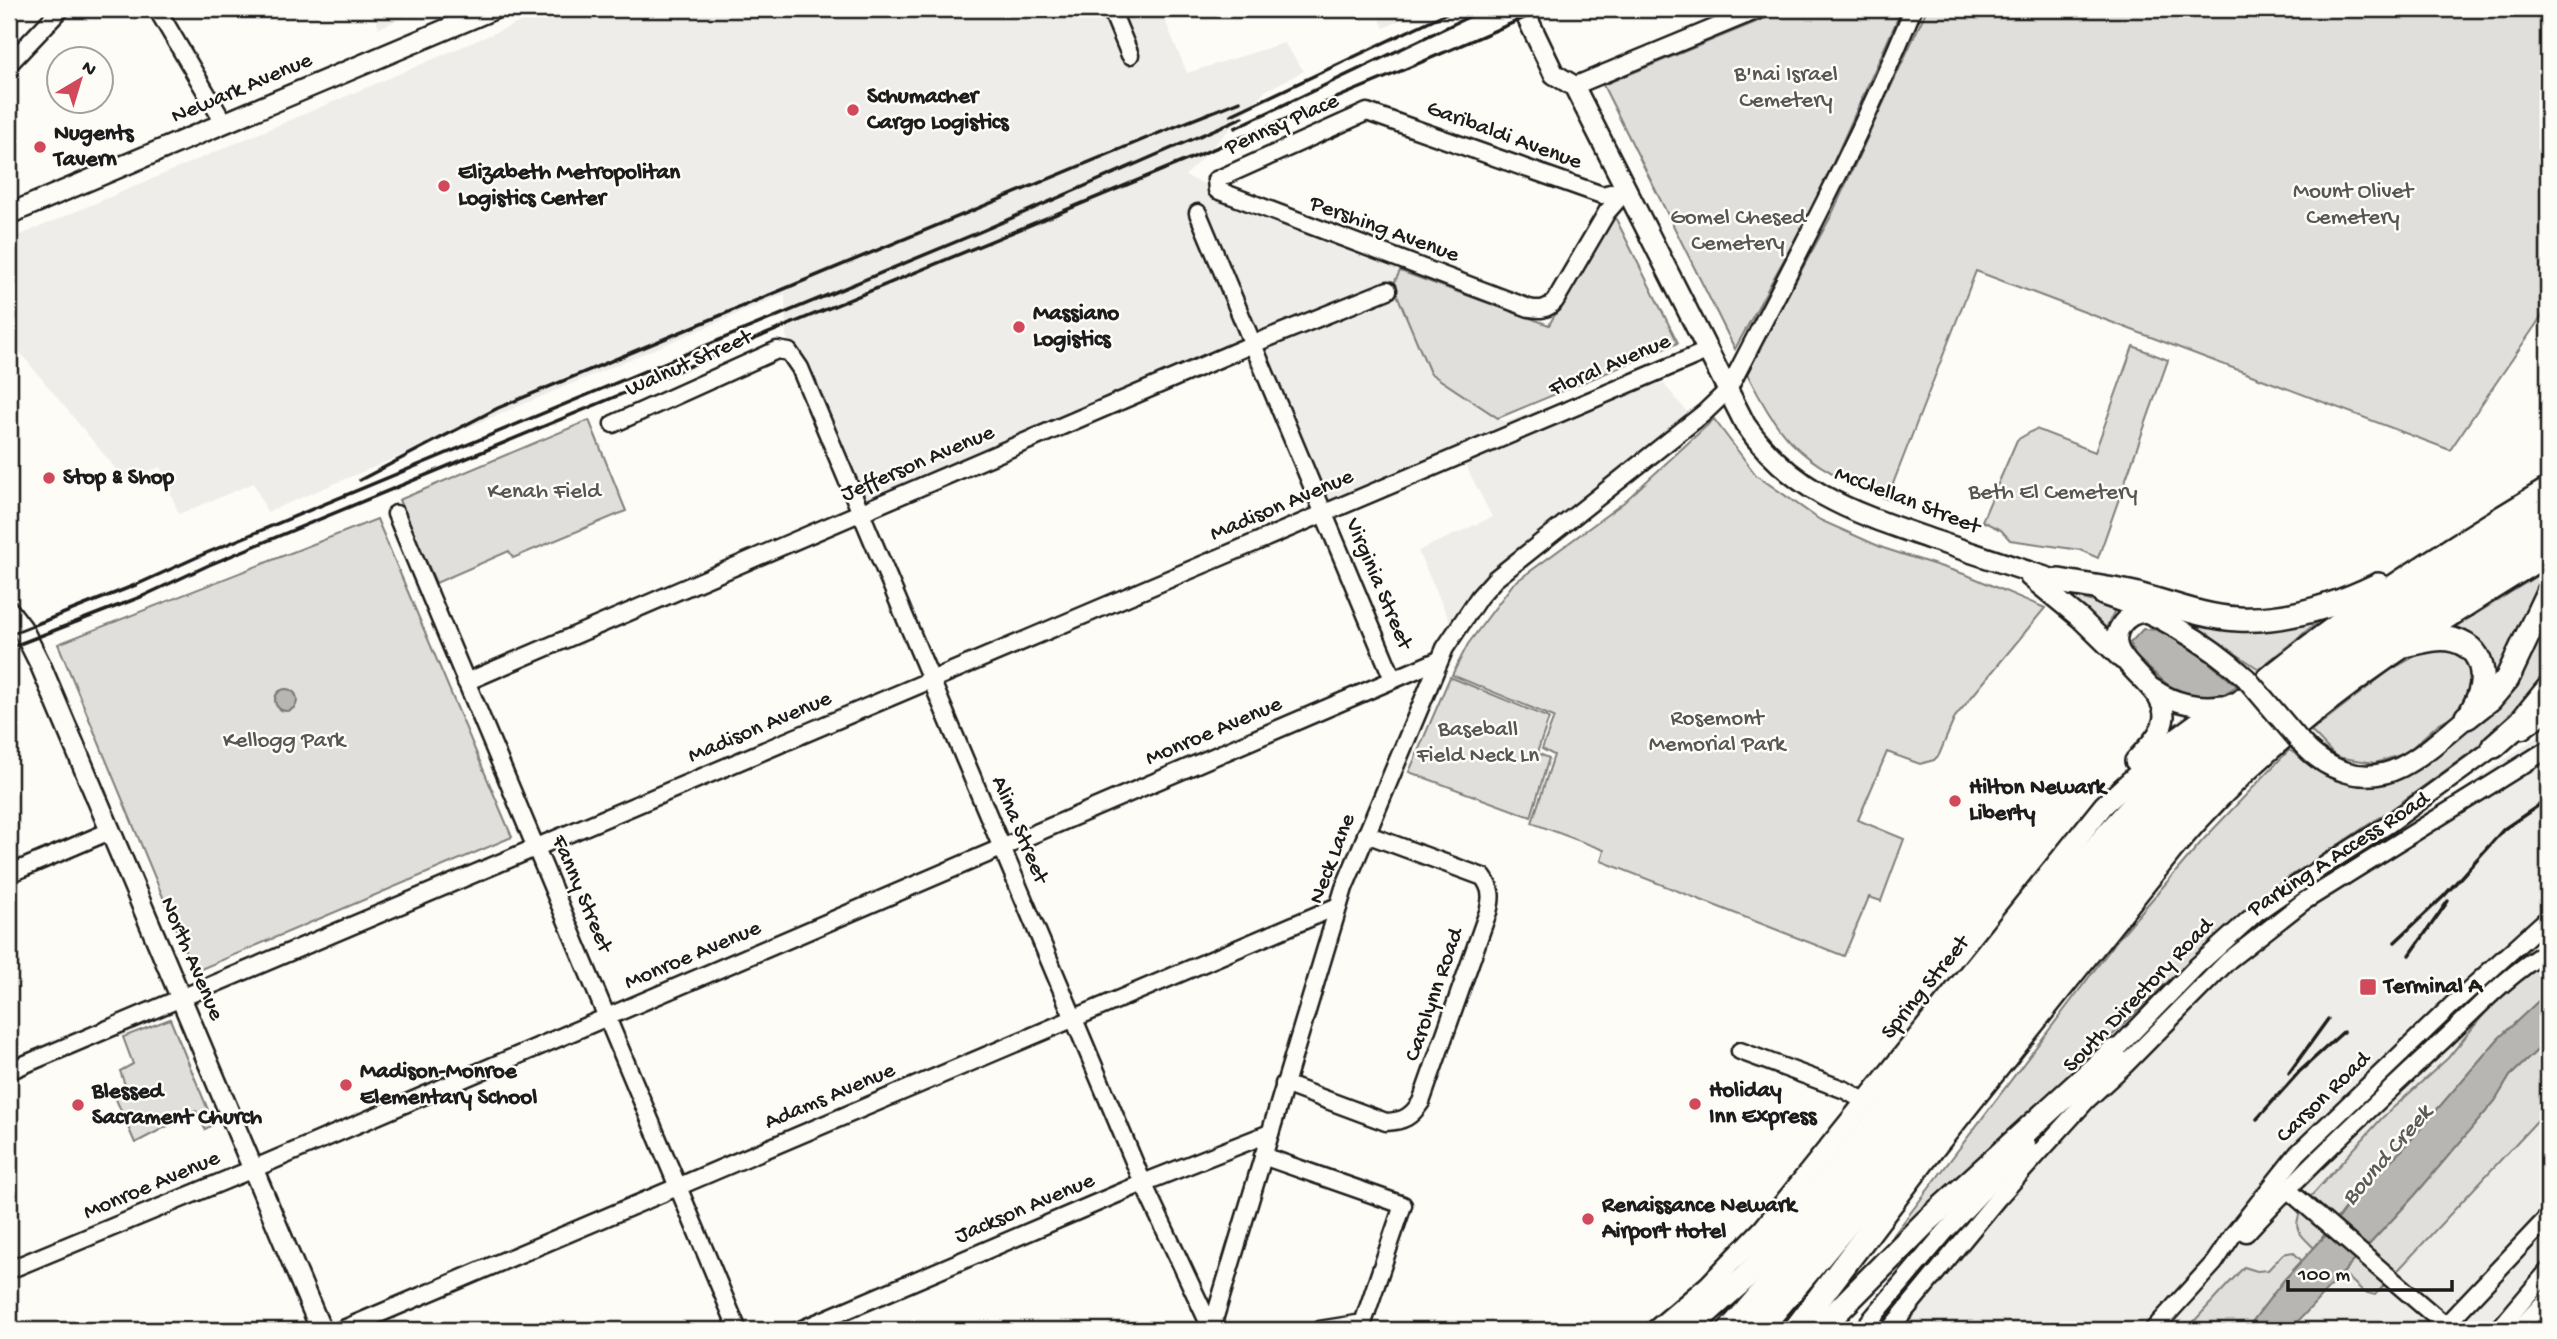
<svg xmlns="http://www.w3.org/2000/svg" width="2557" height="1339" font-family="'Gochi Hand',sans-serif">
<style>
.built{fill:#eeede9}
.green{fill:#e0dfdb;stroke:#7e7e7c;stroke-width:2}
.water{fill:#b7b6b2;stroke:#797876;stroke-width:2}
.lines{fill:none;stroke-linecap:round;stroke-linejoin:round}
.minor-casing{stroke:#1c1c1c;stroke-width:21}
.major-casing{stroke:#1c1c1c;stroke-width:24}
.highway-casing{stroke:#1c1c1c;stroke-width:28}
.minor{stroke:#fdfcf7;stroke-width:16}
.major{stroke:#fdfcf7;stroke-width:19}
.highway{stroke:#fdfcf7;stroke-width:23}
.rail{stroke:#1c1c1c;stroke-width:3.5}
.major-bridge-casing{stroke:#1c1c1c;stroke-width:24;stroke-linecap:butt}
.major-bridge{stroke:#fdfcf7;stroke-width:19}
.poi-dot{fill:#d1495b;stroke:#fdfcf7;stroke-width:2.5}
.labels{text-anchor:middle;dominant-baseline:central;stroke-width:5;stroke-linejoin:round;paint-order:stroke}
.park-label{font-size:23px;fill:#575655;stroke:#fdfcf7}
.street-label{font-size:23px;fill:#1c1c1c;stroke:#fdfcf7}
.poi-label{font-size:23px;font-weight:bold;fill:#1c1c1c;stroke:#fdfcf7;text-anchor:start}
.water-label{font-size:24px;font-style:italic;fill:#5a5a58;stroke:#fdfcf7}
</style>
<rect width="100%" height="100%" fill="#fdfcf7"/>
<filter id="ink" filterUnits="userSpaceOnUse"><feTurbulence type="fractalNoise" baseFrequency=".0143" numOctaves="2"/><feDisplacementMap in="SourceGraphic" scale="14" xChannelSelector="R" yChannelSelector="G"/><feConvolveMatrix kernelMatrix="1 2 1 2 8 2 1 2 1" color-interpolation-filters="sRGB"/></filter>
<g filter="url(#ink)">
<g class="built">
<polygon points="372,9 423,9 379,28"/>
<polygon points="551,9 1191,9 1164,18 1187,73 1284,43 1304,71 1265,91 1185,176 1404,264 1393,285 1430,372 1505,422 1544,408 1663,383 1687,412 1651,459 1469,603 1455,633 1418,551 1492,517 1460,454 1329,510 1260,346 862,512 786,336 785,294 267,512 254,483 179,514 160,467 125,480 9,339 9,240"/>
<polygon points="1375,9 1422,9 1384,28"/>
<polygon points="2548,729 2548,1330 1882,1330 2137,1041 2204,970 2253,927 2319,878 2471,784"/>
</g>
<g class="green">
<polygon points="1788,9 1902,9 1816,201 1735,349 1603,85"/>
<path d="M1927,9h539l82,2v296l-98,143 -474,-179 -89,228c-34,-15 -71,-30 -97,-58 -19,-20 -31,-45 -44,-69l85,-156z"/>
<polygon points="1610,217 1615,217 1678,343 1498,418 1430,373 1393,285 1400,271 1549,325"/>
<polygon points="2133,346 2168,360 2098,558 2080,550 2010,540 2001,530 1982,521 2017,440 2036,429 2095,452"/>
<polygon points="1714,419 1756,475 1820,520 1883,548 1967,575 2045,608 1955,717 1939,755 1934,760 1920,764 1887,752 1858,820 1904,839 1881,901 1869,897 1844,956 1601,861 1604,850 1532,823 1554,755 1542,749 1554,717 1452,675 1468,644 1513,584 1623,503"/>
<polygon points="589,420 626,511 513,558 509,551 436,583 399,500"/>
<polygon points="377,519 512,837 194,972 58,644"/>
<polygon points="2548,569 2548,580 2493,685 2452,629"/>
<polygon points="2061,593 2116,608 2104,632"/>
<polygon points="2548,601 2548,676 2489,739 2389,811 2280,883 2181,969 2039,1106 1880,1253 2118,939 2203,840 2289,750 2321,770 2359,786 2401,779 2479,719"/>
<polygon points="2326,615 2259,669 2180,617"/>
<path d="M2430,648c29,0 36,6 47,33l-9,26 -30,17 -32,29 -31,10 -39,-6 -25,-26 78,-60z"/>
<polygon points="1450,677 1549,718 1537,753 1549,758 1531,817 1409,772"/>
<path d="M2548,942v50l-50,47 -95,110 -46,43 -43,56c-17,-17 -22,-19 -11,-43l79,-87 66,-60 32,-39z"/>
<polygon points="170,1019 214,1124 205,1129 196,1111 135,1143 112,1090 125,1085 120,1071 133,1064 123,1037"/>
<polygon points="2548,1040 2548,1109 2375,1295 2364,1292 2343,1273 2415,1195 2495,1101 2510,1076"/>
<polygon points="2293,1252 2302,1261 2284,1280 2246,1330 2186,1330 2244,1267 2257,1271 2268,1270 2283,1254"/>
</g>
<g class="water">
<polygon points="2143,629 2160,630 2201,656 2237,686 2220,696 2201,698 2178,694 2135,656 2130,643"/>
<circle cx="286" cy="700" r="11"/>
<polygon points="2548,992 2548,1040 2510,1076 2495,1101 2415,1195 2290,1330 2246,1330 2284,1280 2326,1235 2357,1192 2403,1149 2498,1039"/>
</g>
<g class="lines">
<g class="minor-casing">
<g id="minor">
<polyline points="157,9 224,123"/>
<polyline points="1111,9 1130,55"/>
<polyline points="9,64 61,9"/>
<polyline points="1574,86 1760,9"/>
<path d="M1367,112l235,83 25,-6 -20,23 -52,89c-8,9 -15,9 -26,7l-312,-118 -1,-10z"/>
<polyline points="1198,213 1393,679"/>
<polyline points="613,424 777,350 789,352 800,368 1143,1183 1212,1330"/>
<polyline points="396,514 738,1330"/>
<polyline points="466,682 1253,344 1388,290"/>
<polyline points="2523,730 2548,711"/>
<polyline points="9,874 110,831"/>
<polyline points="1740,1051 1845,1090 1866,1102"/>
<polyline points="2107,1059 2197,966 2256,913 2322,867 2389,824 2503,741"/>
<polyline points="9,1071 1709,350"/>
<path d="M1284,1084l102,38c18,-1 25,-5 35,-20l67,-190c4,-14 4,-23 -5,-35l-117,-43"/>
<polyline points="1263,1156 1403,1205 1363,1323 1319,1330"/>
<polyline points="2287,1189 2445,1325"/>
<path d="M2246,1233c61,-66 127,-127 192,-188 35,-32 69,-71 110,-94"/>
<polyline points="9,1270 260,1166 1439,660"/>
<polyline points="341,1330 1338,906"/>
<polyline points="800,1330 1143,1183 1270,1133"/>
<path d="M1211,1330l133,-442 101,-240 34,-51 16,-18 209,-166 24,-23c65,-126 132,-250 185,-381"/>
<polyline points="1862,1330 1945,1232 2027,1144"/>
<polyline points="1889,1330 1998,1198 2087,1100 2125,1065 2229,960 2303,902 2548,749"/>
<polyline points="2153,1330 2214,1263 2232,1236 2298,1153 2452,1005 2548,918"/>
<polyline points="2441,1330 2548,1217"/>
<polyline points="2498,1330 2548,1271"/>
<polyline points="2518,1330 2548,1298"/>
</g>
</g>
<g class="major-casing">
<g id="major">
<path d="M1523,9l31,65 20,12 171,338c48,70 111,89 188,116 46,15 92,31 138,45"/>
<polyline points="9,214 494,9"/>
<polyline points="2030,577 2080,618 2122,659"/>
<path d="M2103,595c52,17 103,46 143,83"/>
<polyline points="9,611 22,628 40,664 321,1330"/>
<path d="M2153,689c22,15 44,19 70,16"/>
<path d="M2299,740c25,30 64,46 102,27 24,-12 45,-33 66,-50"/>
<path d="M2135,761c11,-13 28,-27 29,-45 0,-35 -67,-57 -42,-92 6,-8 13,-11 23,-12"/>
<polyline points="1656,1330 1708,1286 1764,1228 2104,805 2179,736 2205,717 2232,703"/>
</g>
</g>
<g class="highway-casing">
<g id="highway">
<path d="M2059,581c26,5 53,8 79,14 33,9 65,22 100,24 48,2 97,-13 140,-34"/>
<path d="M2409,644c12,-2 26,-7 39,-5 38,6 41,42 25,70"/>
<polyline points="2467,717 2490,699 2507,679 2548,592"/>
<polyline points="2494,746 2521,722 2548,689"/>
<path d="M1687,1330l58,-52 38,-42c74,-89 145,-181 217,-271 60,-75 120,-150 189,-216 107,-103 232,-183 359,-259"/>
<path d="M1730,1330c102,-116 196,-239 292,-360 56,-70 111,-142 175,-205 105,-102 228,-178 351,-255"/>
<path d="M1758,1330c103,-119 199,-245 297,-368 54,-68 107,-140 170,-200 96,-93 210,-163 323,-233"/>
<path d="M1795,1330l137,-181 239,-300c104,-125 240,-213 377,-296"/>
<polyline points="1819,1330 1926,1222 2114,1051"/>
</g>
</g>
<use href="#minor" class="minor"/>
<use href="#major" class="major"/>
<use href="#highway" class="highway"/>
<g class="rail">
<polyline points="1231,115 1455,9"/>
<polyline points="1235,128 1485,9"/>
<polyline points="360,480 498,408 1159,133 1240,101"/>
<polyline points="9,635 138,584 204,554 982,231 1243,117"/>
<polyline points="9,648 143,596 209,565 1387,77 1545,9"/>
<polyline points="2395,942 2444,896 2504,829 2548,799"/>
<polyline points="2410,955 2448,901"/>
<polyline points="2289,1073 2328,1019"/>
<polyline points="2257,1119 2299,1072 2343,1032"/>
</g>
<g class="major-bridge-casing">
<polyline id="major-bridge" points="2246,678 2299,740"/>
</g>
<use href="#major-bridge" class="major-bridge"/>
</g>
</g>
<g class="poi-dot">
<circle cx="853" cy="110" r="7"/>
<circle cx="40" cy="147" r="7"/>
<circle cx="444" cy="186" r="7"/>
<circle cx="1019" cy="327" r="7"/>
<circle cx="49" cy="478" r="7"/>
<circle cx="1955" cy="801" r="7"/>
<rect x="2359" y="978" width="18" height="18" rx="3.5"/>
<circle cx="346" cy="1085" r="7"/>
<circle cx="1695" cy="1104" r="7"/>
<circle cx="78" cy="1105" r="7"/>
<circle cx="1588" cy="1219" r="7"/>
</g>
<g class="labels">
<g class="park-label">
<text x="1786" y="75">B'nai Israel<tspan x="1786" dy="26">Cemetery</tspan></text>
<text x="2353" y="192">Mount Olivet<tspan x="2353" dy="26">Cemetery</tspan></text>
<text x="1738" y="218">Gomel Chesed<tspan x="1738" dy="26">Cemetery</tspan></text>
<text x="544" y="492">Kenah Field</text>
<text x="2053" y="493">Beth El Cemetery</text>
<text x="1717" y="719">Rosemont<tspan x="1717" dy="26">Memorial Park</tspan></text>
<text x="1478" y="730">Baseball<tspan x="1478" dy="26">Field Neck Ln</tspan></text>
<text x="284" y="741">Kellogg Park</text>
</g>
<g class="street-label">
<text transform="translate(242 89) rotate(-23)">Newark Avenue</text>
<text transform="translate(1282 125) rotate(-24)">Pennsy Place</text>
<text transform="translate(1504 136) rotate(20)">Garibaldi Avenue</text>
<text transform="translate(1384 230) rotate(20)">Pershing Avenue</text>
<text transform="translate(689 364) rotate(-24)">Walnut Street</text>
<text transform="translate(1610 366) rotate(-23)">Floral Avenue</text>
<text transform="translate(918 464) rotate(-23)">Jefferson Avenue</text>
<text transform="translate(1907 501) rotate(21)">McClellan Street</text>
<text transform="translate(1282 506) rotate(-23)">Madison Avenue</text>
<text transform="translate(1378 584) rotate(67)">Virginia Street</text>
<text transform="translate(760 728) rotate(-23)">Madison Avenue</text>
<text transform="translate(1214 732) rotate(-23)">Monroe Avenue</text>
<text transform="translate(1019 830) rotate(67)">Alina Street</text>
<text transform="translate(2339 855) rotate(-33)">Parking A Access Road</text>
<text transform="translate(1333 859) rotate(-69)">Neck Lane</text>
<text transform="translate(581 894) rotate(67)">Fanny Street</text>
<text transform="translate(693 956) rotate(-23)">Monroe Avenue</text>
<text transform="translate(191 959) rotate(67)">North Avenue</text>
<text transform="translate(1926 988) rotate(-51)">Spring Street</text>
<text transform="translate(1435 995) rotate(-71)">Carolynn Road</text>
<text transform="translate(2139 996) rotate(-46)">South Directory Road</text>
<text transform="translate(830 1097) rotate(-23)">Adams Avenue</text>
<text transform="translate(2324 1098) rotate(-44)">Carson Road</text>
<text transform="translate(152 1186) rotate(-23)">Monroe Avenue</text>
<text transform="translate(1025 1209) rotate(-23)">Jackson Avenue</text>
</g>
<g class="poi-label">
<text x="867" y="97">Schumacher<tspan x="867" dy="26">Cargo Logistics</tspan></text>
<text x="54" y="134">Nugents<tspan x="54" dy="26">Tavern</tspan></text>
<text x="458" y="173">Elizabeth Metropolitan<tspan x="458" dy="26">Logistics Center</tspan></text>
<text x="1033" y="314">Massiano<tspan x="1033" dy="26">Logistics</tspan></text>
<text x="63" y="478">Stop &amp; Shop</text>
<text x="1969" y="788">Hilton Newark<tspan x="1969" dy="26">Liberty</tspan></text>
<text x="2384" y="987">Terminal A</text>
<text x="360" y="1072">Madison-Monroe<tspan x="360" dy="26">Elementary School</tspan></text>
<text x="1709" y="1091">Holiday<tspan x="1709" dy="26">Inn Express</tspan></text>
<text x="92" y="1092">Blessed<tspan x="92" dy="26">Sacrament Church</tspan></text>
<text x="1602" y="1206">Renaissance Newark<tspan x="1602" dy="26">Airport Hotel</tspan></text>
</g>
<g class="water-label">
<text transform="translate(2388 1156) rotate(-49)">Bound Creek</text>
</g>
</g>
<rect width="2557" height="1339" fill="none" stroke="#fdfcf7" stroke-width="35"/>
<rect x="18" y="18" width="2522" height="1304" fill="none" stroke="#1c1c1c" stroke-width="2.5" filter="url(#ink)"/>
<g transform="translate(80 80) rotate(38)"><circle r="33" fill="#fdfcf7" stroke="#a3a29f" stroke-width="2"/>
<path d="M0-5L12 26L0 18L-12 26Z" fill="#d1495b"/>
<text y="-10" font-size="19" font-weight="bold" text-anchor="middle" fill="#1c1c1c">N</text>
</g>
<path d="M2288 1280v10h164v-10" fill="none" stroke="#1c1c1c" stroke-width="3.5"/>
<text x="2298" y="1280" font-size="21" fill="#1c1c1c" stroke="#fdfcf7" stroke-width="5" paint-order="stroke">100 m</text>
</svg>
